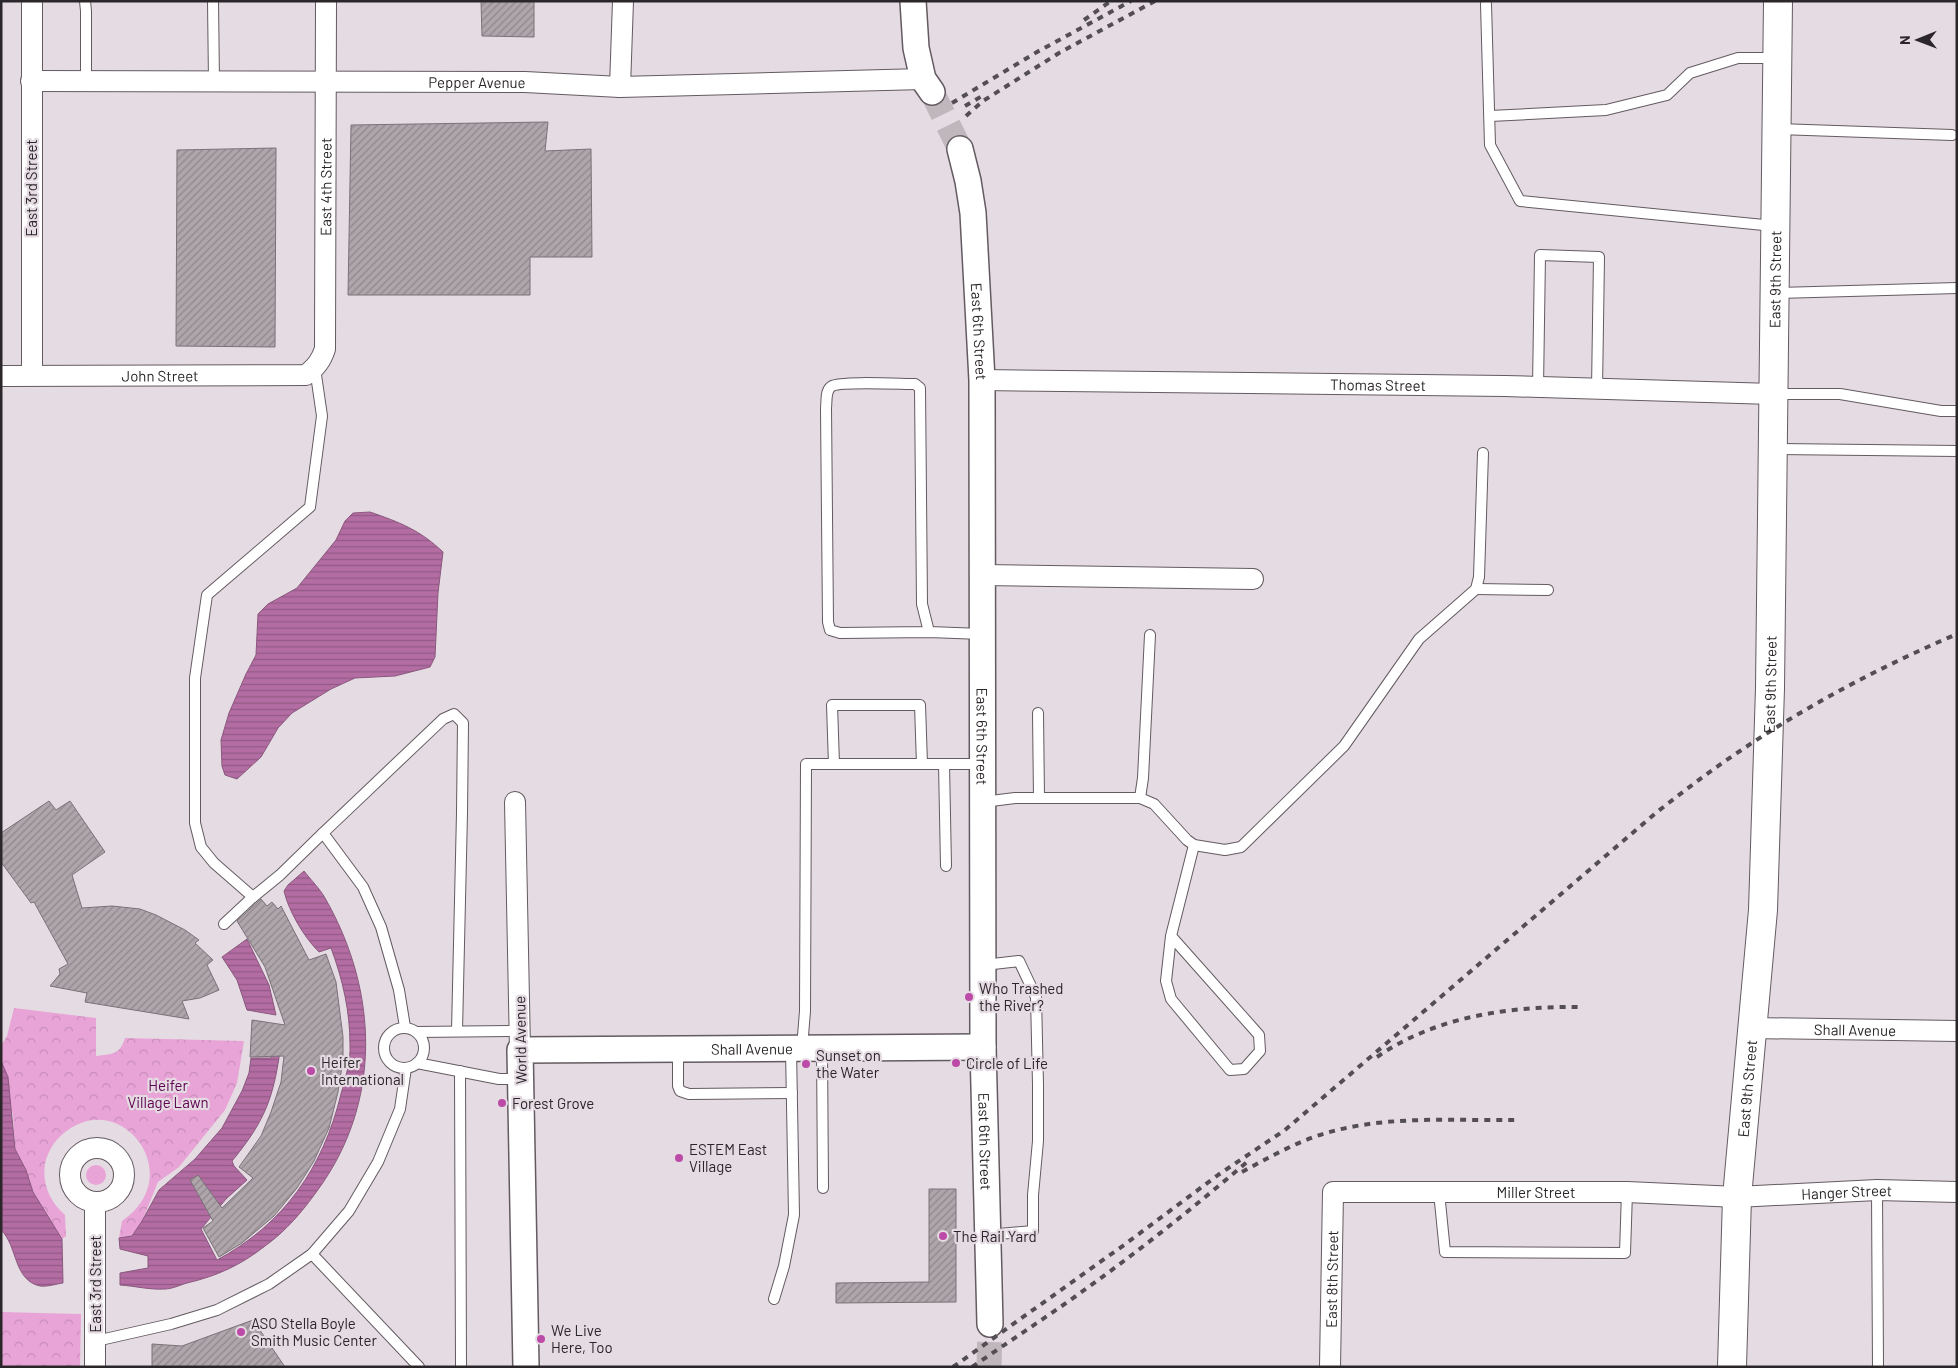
<svg xmlns="http://www.w3.org/2000/svg" width="1958" height="1368" font-family="Barlow,sans-serif">
<style>
.green{fill:#e8a4d7}
.park{fill:url(#park-crowns)}
.water{fill:url(#water-rules);stroke:#8a587e}
.building{fill:url(#building-hatch);stroke:#7b7279}
.lines{fill:none;stroke-linecap:round;stroke-linejoin:round}
.tertiary-tunnel{stroke:#c0b7bd;stroke-width:25;stroke-dasharray:25 12;stroke-linecap:butt}
.service-casing{stroke:#635b61;stroke-width:12}
.minor-casing{stroke:#635b61;stroke-width:22}
.tertiary-casing{stroke:#635b61;stroke-width:28}
.secondary-casing{stroke:#635b61;stroke-width:30}
.service{stroke:#fff;stroke-width:10}
.minor{stroke:#fff;stroke-width:20}
.tertiary{stroke:#fff;stroke-width:25}
.secondary{stroke:#fff;stroke-width:28}
.rail{stroke:#534e52;stroke-width:4;stroke-dasharray:6 6;stroke-linecap:butt}
.poi-dot{fill:#bc4ba7;stroke:#e5dbe2;stroke-width:2}
.labels{text-anchor:middle;dominant-baseline:central;stroke-width:4.5;stroke-linejoin:round;paint-order:stroke}
.street-label{font-size:15px;fill:#2a2629;stroke:#e5dbe2}
.poi-label{font-size:15px;fill:#2a2629;stroke:#e5dbe2;text-anchor:start}
.park-label{font-size:15px;fill:#5d0351;stroke:#e5dbe2}
</style>
<defs>
<pattern id="park-crowns" width="20" height="18" patternUnits="userSpaceOnUse" patternTransform="scale(1.25)"><rect width="20" height="18" fill="#e8a4d7"/><path d="M2 6a3 3 0 1 1 6 0M12 15a3 3 0 1 1 6 0" fill="none" stroke="#c78db9"/></pattern>
<pattern id="water-rules" width="6" height="5" patternUnits="userSpaceOnUse" patternTransform="scale(1.25)"><rect width="6" height="5" fill="#b36da3"/><path d="M0 2.5h6" fill="none" stroke="#925985"/></pattern>
<pattern id="building-hatch" width="6" height="6" patternUnits="userSpaceOnUse" patternTransform="scale(1.25)"><rect width="6" height="6" fill="#afa6ac"/><path d="M-1 1l2-2M0 6l6-6M5 7l2-2" fill="none" stroke="#8f878c"/></pattern>
</defs>
<rect width="100%" height="100%" fill="#e5dbe2"/>
<circle class="green" cx="96" cy="1175" r="10"/>
<g class="park">
<path d="M14,1008l82,10v38c16,-2 24,-1 29,-18l119,3 -7,42 -12,27 -46,57 -21,15 -16,39 -10,15 -13,2 3,-17c66,-45 1,-131 -54,-91 -12,8 -20,20 -23,34 -3,20 5,38 20,51l1,21 -4,3 -29,-47 -7,-22 -11,-21 -2,-34 -12,-53v-16l6,-10z"/>
<polygon points="1,1312 81,1314 80,1367 1,1367"/>
</g>
<g class="water">
<path d="M370,512c29,10 50,18 73,40l-5,41 -3,64 -5,10 -35,9 -40,2 -24,11 -39,24 -14,15 -17,29 -24,22 -12,-4 -3,-9 -1,-26 8,-27 17,-39 10,-19 2,-41 10,-10 29,-16 39,-48 9,-19 8,-8z"/>
<path d="M304,871c7,9 16,18 21,27 54,94 57,205 -8,293 -15,21 -31,40 -52,55 -24,19 -48,30 -78,37 -7,2 -15,6 -22,6 -15,1 -30,-3 -45,-4v-12l28,-5v-12l-28,-7 -1,-11 13,-2 10,-15 17,-31 36,-31 27,-31 20,-37 7,-18 2,-15h20l2,-7h7c-7,49 -16,71 -48,110l2,5 13,14 -21,19 -25,30 16,31c67,-36 106,-92 124,-166 4,-15 10,-33 9,-49 0,-33 -7,-65 -19,-97l-12,4c-15,-15 -30,-40 -35,-61l4,-6z"/>
<polygon points="247,939 269,985 276,1015 247,1010 237,980 222,957"/>
<path d="M1,1061l7,16 7,72 11,21 7,22 29,47 1,44c-7,1 -16,4 -23,3 -27,-6 -22,-40 -39,-56z"/>
</g>
<g class="building">
<polygon points="481,1 534,1 534,37 482,36"/>
<polygon points="548,122 545,151 591,149 592,257 530,257 530,295 348,295 351,125"/>
<polygon points="276,148 275,347 176,346 177,150"/>
<polygon points="49,801 56,810 70,801 105,852 72,875 82,908 112,906 140,909 156,915 185,930 199,940 195,943 213,960 207,965 219,990 200,998 182,1001 189,1019 85,1002 87,993 50,986 60,974 59,969 68,964 34,902 31,903 1,862 1,833"/>
<polygon points="261,899 267,906 272,902 278,909 281,906 309,960 326,954 336,982 343,1037 343,1060 338,1092 329,1128 314,1161 297,1188 274,1216 242,1243 219,1257 203,1228 213,1221 190,1180 198,1175 222,1208 253,1178 239,1167 261,1136 271,1112 281,1082 284,1056 250,1057 252,1020 285,1025 265,967 237,921"/>
<polygon points="929,1189 956,1189 956,1302 836,1303 836,1283 929,1282"/>
<polygon points="253,1320 285,1367 152,1367 152,1344 182,1346"/>
</g>
<g class="lines">
<g class="tertiary-tunnel">
<polyline points="932,92 960,149"/>
<polyline points="989,1367 990,1324"/>
</g>
<g class="service-casing">
<g id="service">
<polyline points="85,1 86,11 86,82"/>
<polyline points="213,1 214,82"/>
<polyline points="1486,4 1490,145 1520,201 1774,226"/>
<polyline points="1490,116 1606,110 1667,95 1690,73 1738,58 1776,58"/>
<polyline points="1778,129 1952,135"/>
<polyline points="1775,293 1957,288"/>
<polyline points="315,368 322,416 310,507 207,595 195,678 195,823 201,847 214,863 253,897 280,875 323,833"/>
<polyline points="1538,387 1540,255 1599,257 1597,389"/>
<polyline points="1774,394 1840,394 1941,411 1957,411"/>
<polyline points="1774,449 1957,451"/>
<polyline points="1476,589 1548,590"/>
<path d="M929,632l-89,1 -10,-3 -2,-8 -2,-214c1,-7 -1,-18 6,-22 9,-5 69,-2 83,-2l5,4 2,216 7,28 53,2"/>
<polyline points="1038,713 1039,798"/>
<polyline points="834,764 832,705 920,705 922,764"/>
<polyline points="944,764 946,866"/>
<polyline points="1140,798 1143,778 1150,635"/>
<polyline points="983,802 1015,798 1140,798 1154,804 1187,840 1194,845 1225,850 1241,847 1344,746 1419,639 1476,589 1479,577 1483,453"/>
<polyline points="224,924 253,897"/>
<polyline points="1171,936 1259,1035 1260,1051 1244,1069 1230,1070 1171,999 1166,981 1171,936 1194,845"/>
<polyline points="984,965 1019,961 1036,997 1038,1084 1038,1141 1033,1195 1033,1231 987,1235"/>
<polyline points="405,1027 399,990 381,927 363,887 323,833 443,719 454,714 463,723 462,813 457,1031"/>
<circle cx="404" cy="1048" r="20"/>
<polyline points="417,1032 520,1031"/>
<polyline points="802,1048 805,1011 806,764 982,764"/>
<polyline points="822,1048 823,1188"/>
<polyline points="678,1050 678,1086 680,1091 689,1094 792,1093"/>
<polyline points="417,1063 499,1079 520,1079"/>
<polyline points="460,1071 461,1367"/>
<polyline points="1877,1190 1878,1367"/>
<polyline points="1439,1192 1445,1252 1625,1253 1627,1192"/>
<polyline points="312,1254 419,1367"/>
<polyline points="774,1299 784,1266 794,1215 791,1049"/>
<polyline points="96,1341 171,1324 217,1310 269,1284 312,1254 349,1211 378,1162 400,1109 406,1068"/>
</g>
</g>
<g class="minor-casing">
<g id="minor">
<polyline points="32,1 32,375"/>
<path id="s1" d="M31,81l494,1 95,5 303,-8"/>
<polyline points="620,87 623,1"/>
<path id="s2" d="M1,376l305,-1c10,-8 15,-14 19,-26l1,-348"/>
<path id="s3" d="M982,380l523,6 268,8"/>
<polyline points="983,575 1253,579"/>
<polyline points="515,802 520,1050"/>
<path id="s4" d="M1753,1028l204,3"/>
<circle cx="97" cy="1175" r="27"/>
<polyline points="95,1202 95,1367"/>
<path id="s5" d="M1330,1367l3,-175h294l110,5 140,-7 80,2"/>
</g>
</g>
<g class="tertiary-casing">
<g id="tertiary">
<polyline points="913,1 916,48 923,79 932,92"/>
<path id="s6" d="M960,149l8,32 5,32 9,167 1,667 7,277"/>
<path id="s7" d="M526,1367l-6,-317 463,-3"/>
</g>
</g>
<g class="secondary-casing">
<g id="secondary">
<path id="s8" d="M1732,1367l5,-170 26,-287 7,-222 8,-687"/>
</g>
</g>
<use href="#service" class="service"/>
<use href="#minor" class="minor"/>
<use href="#tertiary" class="tertiary"/>
<use href="#secondary" class="secondary"/>
<g class="rail">
<polyline points="1084,20 1111,1"/>
<polyline points="952,103 1037,52 1131,1"/>
<polyline points="965,106 982,96"/>
<polyline points="966,116 983,101 1059,53 1155,1"/>
<path d="M1377,1057c59,-41 134,-51 203,-50"/>
<path d="M1242,1172c24,-13 47,-26 72,-35 64,-23 137,-16 204,-17"/>
<path d="M953,1367l171,-122 94,-70 67,-45 372,-318c27,-21 54,-42 83,-61 68,-46 142,-85 217,-117"/>
<path d="M972,1367c35,-24 70,-47 104,-71 59,-42 116,-87 171,-134"/>
</g>
</g>
<g class="poi-dot">
<circle cx="969" cy="997" r="5"/>
<circle cx="956" cy="1063" r="5"/>
<circle cx="806" cy="1064" r="5"/>
<circle cx="311" cy="1071" r="5"/>
<circle cx="502" cy="1103" r="5"/>
<circle cx="679" cy="1158" r="5"/>
<circle cx="943" cy="1236" r="5"/>
<circle cx="241" cy="1332" r="5"/>
<circle cx="541" cy="1339" r="5"/>
</g>
<g class="labels">
<g class="street-label">
<text stroke="none"><textPath href="#s1" startOffset="446">Pepper Avenue</textPath></text>
<text stroke="none"><textPath href="#s2" startOffset="500">East 4th Street</textPath></text>
<text transform="translate(31 188) rotate(-90)">East 3rd Street</text>
<text stroke="none"><textPath href="#s8" startOffset="1089">East 9th Street</textPath></text>
<text stroke="none"><textPath href="#s6" startOffset="184">East 6th Street</textPath></text>
<text stroke="none"><textPath href="#s2" startOffset="159">John Street</textPath></text>
<text stroke="none"><textPath href="#s3" startOffset="396">Thomas Street</textPath></text>
<text stroke="none"><textPath href="#s8" startOffset="684">East 9th Street</textPath></text>
<text stroke="none"><textPath href="#s6" startOffset="589">East 6th Street</textPath></text>
<text stroke="none"><textPath href="#s4" startOffset="102">Shall Avenue</textPath></text>
<text transform="translate(520 1040) rotate(-91)">World Avenue</text>
<text stroke="none"><textPath href="#s7" startOffset="549">Shall Avenue</textPath></text>
<text stroke="none"><textPath href="#s8" startOffset="279">East 9th Street</textPath></text>
<text stroke="none"><textPath href="#s6" startOffset="994">East 6th Street</textPath></text>
<text stroke="none"><textPath href="#s5" startOffset="378">Miller Street</textPath></text>
<text stroke="none"><textPath href="#s5" startOffset="689">Hanger Street</textPath></text>
<text stroke="none"><textPath href="#s5" startOffset="88">East 8th Street</textPath></text>
<text transform="translate(95 1284) rotate(-90)">East 3rd Street</text>
</g>
<g class="poi-label">
<text x="979" y="988">Who Trashed<tspan x="979" dy="17">the River?</tspan></text>
<text x="816" y="1055">Sunset on<tspan x="816" dy="17">the Water</tspan></text>
<text x="321" y="1062">Heifer<tspan x="321" dy="17">International</tspan></text>
<text x="966" y="1063">Circle of Life</text>
<text x="512" y="1103">Forest Grove</text>
<text x="689" y="1149">ESTEM East<tspan x="689" dy="17">Village</tspan></text>
<text x="953" y="1236">The Rail Yard</text>
<text x="251" y="1323">ASO Stella Boyle<tspan x="251" dy="17">Smith Music Center</tspan></text>
<text x="551" y="1330">We Live<tspan x="551" dy="17">Here, Too</tspan></text>
</g>
<g class="park-label">
<text x="168" y="1085">Heifer<tspan x="168" dy="17">Village Lawn</tspan></text>
</g>
</g>
<rect width="1958" height="1368" fill="none" stroke="#2a2629" stroke-width="5"/>
<g transform="translate(1918 40) rotate(269)" stroke="#e5dbe2" stroke-width="4" paint-order="stroke">
<path d="M0-4L9 19L0 12L-9 19Z" fill="#2a2629"/>
<text y="-8" font-size="14" font-weight="bold" text-anchor="middle" fill="#2a2629">N</text>
</g>
</svg>
